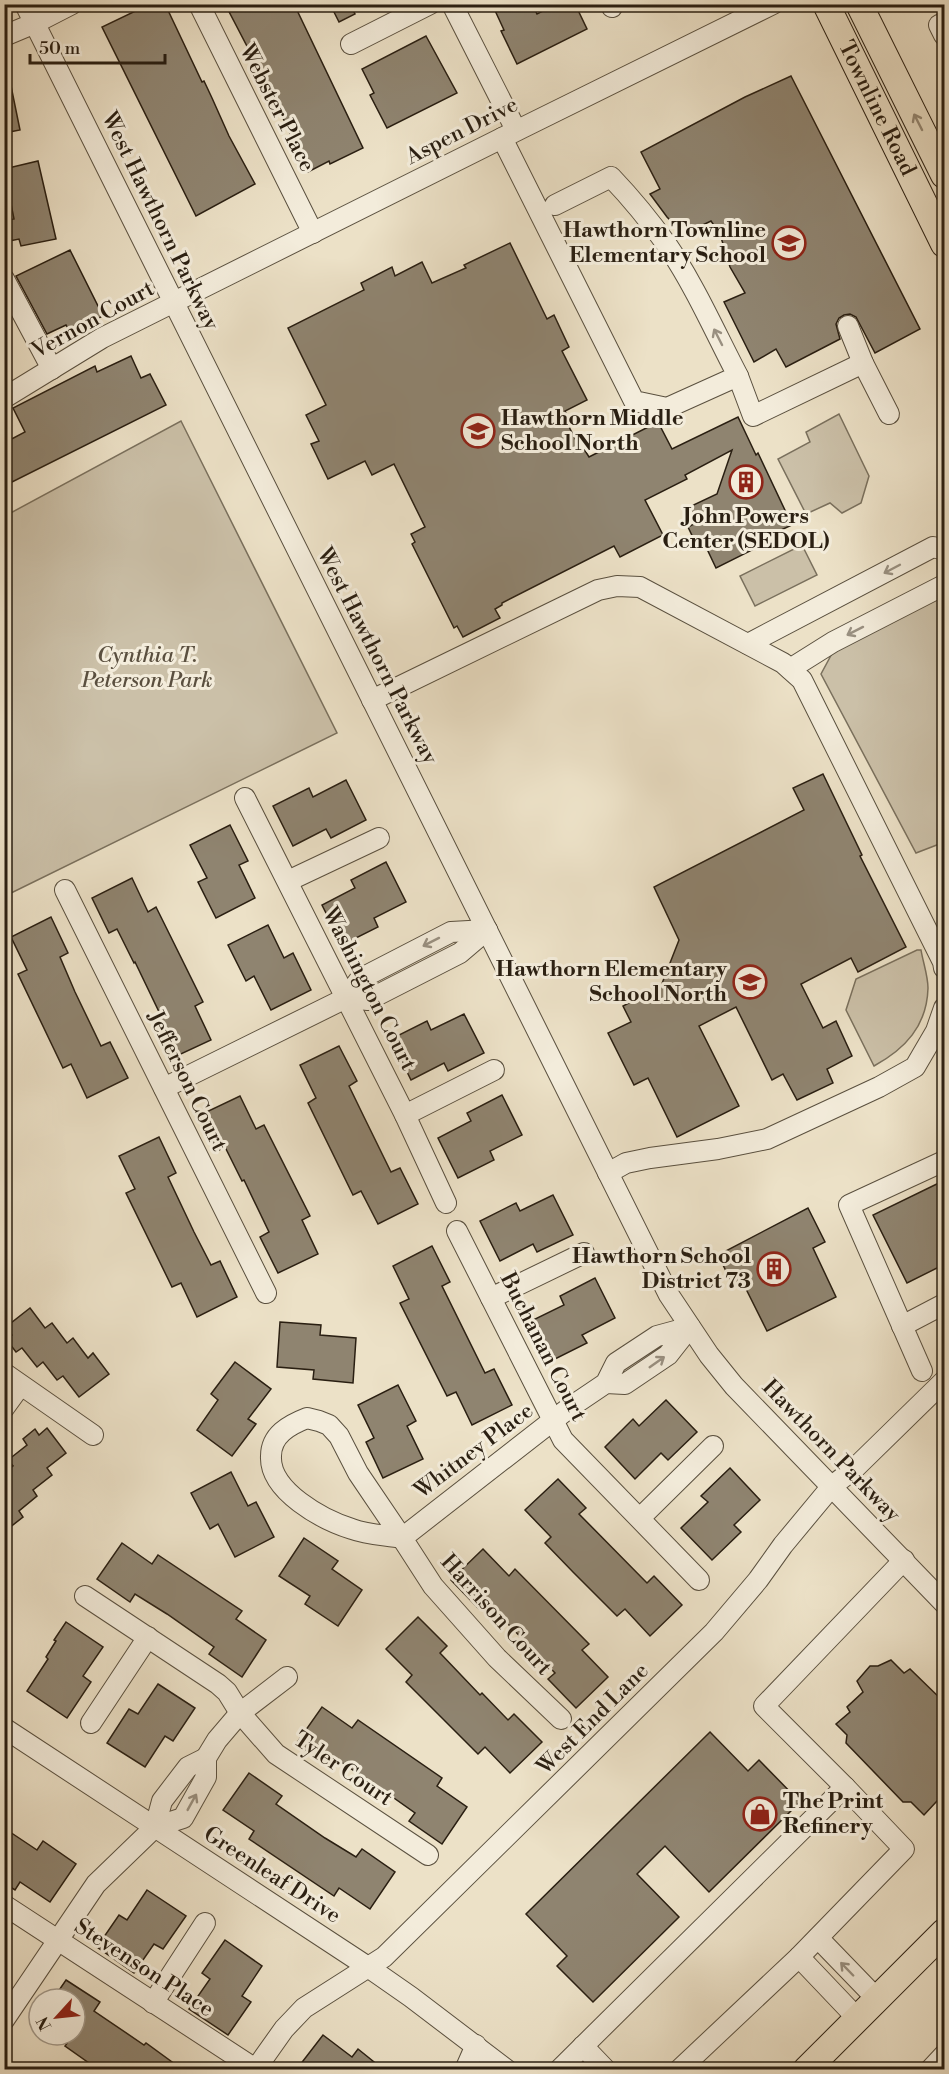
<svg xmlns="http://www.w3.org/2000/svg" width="949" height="2074" font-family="'Libre Bodoni',serif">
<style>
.green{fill:#cbc0a8;stroke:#7a705d;stroke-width:1.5}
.building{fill:#8f8470;stroke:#2a1f12;stroke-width:1.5}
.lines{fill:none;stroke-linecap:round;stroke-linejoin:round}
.minor-casing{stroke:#5a503f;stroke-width:22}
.major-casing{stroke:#2a1f12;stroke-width:28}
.minor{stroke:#f3ecdb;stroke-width:20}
.major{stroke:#ece1c7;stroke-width:26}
.oneway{stroke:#958a76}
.oneway2{stroke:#999081}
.labels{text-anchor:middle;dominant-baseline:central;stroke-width:6;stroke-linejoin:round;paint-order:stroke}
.street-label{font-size:22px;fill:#2a1f12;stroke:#f3ecdb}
.poi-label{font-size:22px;font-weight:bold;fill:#2a1f12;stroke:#f3ecdb;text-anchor:end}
.park-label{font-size:22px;font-style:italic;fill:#5a4f3f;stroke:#f3ecdb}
</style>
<rect width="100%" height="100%" fill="#ece1c7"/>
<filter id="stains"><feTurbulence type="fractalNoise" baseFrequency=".00333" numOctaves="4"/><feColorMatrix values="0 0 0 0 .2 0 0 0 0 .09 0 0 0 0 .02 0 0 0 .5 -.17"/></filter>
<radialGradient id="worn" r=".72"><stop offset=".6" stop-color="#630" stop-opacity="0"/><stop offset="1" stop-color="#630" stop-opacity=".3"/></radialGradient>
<g class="green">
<polygon points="839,414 869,476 861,503 842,513 830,503 806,514 778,459 810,442 806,432"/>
<polygon points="181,421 337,733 5,896 5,516"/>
<polygon points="802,545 817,575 755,606 740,576"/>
<polygon points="944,591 944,847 942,843 916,853 821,674 835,648"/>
<path d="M917,950h4c2,12 7,26 7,38 -1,38 -23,61 -54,78l-28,-56 10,-31z"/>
</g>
<g class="building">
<polygon points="150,4 165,4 202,82 204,81 212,98 229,136 255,184 196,216 102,27"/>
<polygon points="225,4 294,4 363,148 330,164 329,161 308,172 251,49 249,50"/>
<polygon points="330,4 350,4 355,14 339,22"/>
<polygon points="492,4 532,4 537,14 556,4 575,4 587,29 517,64 501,31 504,30"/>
<polygon points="426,36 457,93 387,128 370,95 374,93 362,69"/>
<polygon points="791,76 920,329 875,353 856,317 850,314 844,315 839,318 836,324 840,339 786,367 776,349 754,362 724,302 745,293 730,267 720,234 711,221 684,234 667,217 650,194 660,189 641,152 745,97"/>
<polygon points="11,86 20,130 4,133 4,87"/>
<polygon points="38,161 56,239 21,246 19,239 4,242 4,221 14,219 4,169"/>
<polygon points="510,243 547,319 554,315 569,347 562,351 587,400 565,411 568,417 565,419 581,450 584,449 589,457 658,422 672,449 738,417 756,455 758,453 792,525 766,537 768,542 716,568 706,547 699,550 688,527 694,524 687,508 717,494 732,450 685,475 687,479 645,500 663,535 620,557 614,546 502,603 502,605 495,609 500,618 463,637 457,626 454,628 412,544 415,542 411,534 425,527 394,464 372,475 365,461 328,479 311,444 319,441 306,415 326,405 288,328 364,290 361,283 392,267 395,276 422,262 432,283 466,268 464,265"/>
<polygon points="70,250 103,316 70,332 66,325 47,334 16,276"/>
<polygon points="131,356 141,378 150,374 166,405 4,486 4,443 25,432 13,408 95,366 97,372"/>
<polygon points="823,774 862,855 860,856 906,947 858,972 851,958 801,984 823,1028 836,1021 852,1056 827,1069 833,1083 797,1100 783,1074 772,1080 736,1007 699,1026 739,1106 677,1137 648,1078 634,1085 608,1033 631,1022 623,1006 661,986 679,940 654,887 804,810 793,788"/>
<polygon points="346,780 366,820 331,838 326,829 293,846 273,806 309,788 313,797"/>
<polygon points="230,825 248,861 239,865 255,898 216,918 198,882 207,878 190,845"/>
<polygon points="386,862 406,902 374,918 378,927 342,945 322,905 355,888 351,880"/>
<polygon points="132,878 148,912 156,907 203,1002 195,1006 211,1040 170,1059 153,1023 162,1018 135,962 134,963 117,929 109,933 92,898"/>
<polygon points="51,917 68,953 60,957 75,992 101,1046 110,1042 128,1078 87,1098 71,1064 63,1068 18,974 27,970 11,937"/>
<polygon points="268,925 284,958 293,953 311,990 271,1010 254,976 246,981 228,945"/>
<polygon points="464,1014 484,1053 448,1071 444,1063 411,1080 391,1039 427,1021 431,1030"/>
<polygon points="339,1046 357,1081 349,1086 365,1119 391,1172 400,1168 418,1204 378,1224 361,1191 353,1195 308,1103 316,1098 300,1065"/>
<polygon points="502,1095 522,1135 490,1151 494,1160 458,1178 438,1138 471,1121 467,1113"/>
<polygon points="240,1096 256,1129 264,1125 310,1216 302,1220 318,1254 278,1273 260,1237 269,1232 244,1180 242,1181 225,1147 217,1151 200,1115"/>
<polygon points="159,1137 176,1173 168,1177 194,1232 211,1265 220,1261 237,1297 197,1317 181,1283 172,1287 126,1193 135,1189 119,1156"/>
<polygon points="945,1180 945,1264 907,1283 873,1215"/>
<polygon points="553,1195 573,1235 537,1252 533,1244 500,1261 480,1221 516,1203 520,1211"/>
<polygon points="808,1208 825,1242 813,1248 836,1297 767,1331 743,1283 734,1287 718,1255"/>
<polygon points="432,1246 450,1282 442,1286 485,1373 494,1369 512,1405 472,1425 456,1392 447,1396 400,1303 409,1299 393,1266"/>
<polygon points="595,1278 615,1318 582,1335 587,1343 551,1361 531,1321 564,1305 560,1296"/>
<polygon points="30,1308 45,1328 52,1323 67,1343 73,1338 88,1358 93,1353 109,1374 79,1397 63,1376 57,1380 43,1362 37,1367 22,1348 16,1352 6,1339 12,1335 6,1327"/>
<polygon points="280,1322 321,1325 320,1335 356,1338 353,1383 313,1379 314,1370 277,1367"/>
<polygon points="235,1362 271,1389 248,1419 256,1424 232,1456 197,1430 218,1400 211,1394"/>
<polygon points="398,1385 416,1421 407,1426 423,1459 383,1478 366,1442 374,1438 358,1405"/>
<polygon points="666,1400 697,1432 668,1460 661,1453 635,1479 605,1447 633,1419 639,1426"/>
<polygon points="47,1428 66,1453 47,1468 52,1475 33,1490 37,1496 19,1511 23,1517 4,1532 4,1473 13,1466 8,1460 27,1445 23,1439 35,1429 39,1435"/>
<polygon points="730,1468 760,1500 734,1525 741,1532 712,1560 681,1528 708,1502 701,1496"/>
<polygon points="231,1472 248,1506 256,1502 274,1537 235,1557 218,1524 210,1529 191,1493"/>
<polygon points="558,1479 586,1508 579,1514 647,1583 654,1576 682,1605 650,1636 625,1609 617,1616 573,1572 545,1543 551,1537 525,1510"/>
<polygon points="304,1538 338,1561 332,1569 362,1590 338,1626 305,1604 310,1596 279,1576"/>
<polygon points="122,1543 152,1564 158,1555 242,1611 236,1619 266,1640 242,1677 209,1654 214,1647 167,1614 135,1594 130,1602 97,1579"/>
<polygon points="483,1549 509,1576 515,1569 589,1644 582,1650 608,1677 576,1708 548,1679 555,1673 512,1628 486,1602 479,1609 451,1580"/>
<polygon points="418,1617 447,1646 440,1653 480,1695 482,1693 508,1720 514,1714 542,1742 510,1773 485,1747 478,1754 406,1682 412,1675 386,1649"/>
<polygon points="66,1622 103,1647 83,1676 91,1682 67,1718 27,1691 48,1659 46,1657 56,1641 54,1640"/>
<polygon points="891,1660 904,1673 910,1669 945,1703 945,1807 937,1801 924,1815 911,1802 903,1802 846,1743 847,1735 836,1724 850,1712 847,1707 863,1692 857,1681 870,1666 878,1666"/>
<polygon points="158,1684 195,1708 173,1741 165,1736 145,1767 107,1743 129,1709 138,1714"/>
<polygon points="322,1707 352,1728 358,1720 442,1778 437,1786 467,1807 442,1844 409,1821 415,1813 384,1791 335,1758 330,1766 296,1744"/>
<polygon points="710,1732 748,1771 759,1760 800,1802 709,1892 665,1846 637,1874 679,1917 593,2002 557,1966 567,1956 526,1914"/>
<polygon points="249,1773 282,1796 276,1804 325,1838 356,1857 362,1849 395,1872 370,1909 339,1888 334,1896 249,1839 254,1831 223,1810"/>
<polygon points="4,1828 37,1850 43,1841 76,1864 50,1902 20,1882 15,1890 4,1883"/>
<polygon points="147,1890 186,1916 163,1949 154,1944 134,1973 97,1947 119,1915 127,1920"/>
<polygon points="225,1940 262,1966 242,1996 251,2002 228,2035 189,2009 210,1979 202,1973"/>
<polygon points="66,1980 100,2002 94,2011 144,2045 146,2043 183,2070 99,2070 65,2046 73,2035 75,2035 75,1999 53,1999"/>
<polygon points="323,2035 352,2057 358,2049 384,2070 296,2070"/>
</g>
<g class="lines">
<g class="minor-casing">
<g id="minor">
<polyline points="25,4 669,1295 709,1355 734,1386 944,1603"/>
<polyline points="199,4 313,233"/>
<polyline points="452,4 516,130"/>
<polyline points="611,4 612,7"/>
<polyline points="944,23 939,25 944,35"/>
<polyline points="4,36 35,23 72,4"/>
<polyline points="351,44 430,4"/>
<path d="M502,138l132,263 33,7 71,-32c-23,-44 -43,-90 -71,-131 -17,-24 -36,-47 -56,-68l-56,28"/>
<polyline points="4,279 52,369"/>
<polyline points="848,326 863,363 889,414"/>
<polyline points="738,376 753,416 863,363"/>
<polyline points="4,398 102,338 522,128 773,4"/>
<polyline points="748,644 933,547 944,550"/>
<polyline points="790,669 833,642 944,585"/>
<polyline points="372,700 598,590 617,586 640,587 783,663 802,680 943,962 944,968"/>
<polyline points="245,798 405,1115 446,1203"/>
<polyline points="288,881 379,838"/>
<polyline points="65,890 266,1293"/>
<polyline points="346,998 368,1000 460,953 487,930"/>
<polyline points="164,1088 346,998 360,979 451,932 487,930"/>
<polyline points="405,1115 494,1070"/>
<polyline points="608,1173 626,1163 650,1158 718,1149 767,1139 879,1087 915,1067 936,1031 944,1008"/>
<polyline points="457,1231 563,1440 699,1580"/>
<polyline points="491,1298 584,1253"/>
<polyline points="902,1326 944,1304"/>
<polyline points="922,1371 849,1205 944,1161"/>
<polyline points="4,1373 93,1435"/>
<polyline points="4,1408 20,1386"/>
<path d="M307,1418l12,3 10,4 10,11 19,37 44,65c-16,-3 -34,-3 -50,-9 -29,-9 -83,-38 -81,-73 0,-21 18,-31 36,-38z"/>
<polyline points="640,1518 713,1446"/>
<polyline points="85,1596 218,1684 227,1692 240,1713 276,1754 428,1855"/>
<polyline points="561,1719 497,1658 433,1586 402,1538 569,1408 606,1383 616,1363 657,1336 690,1327 668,1355 625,1384 606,1383"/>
<polyline points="91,1723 148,1637"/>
<polyline points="4,1728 368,1967 411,1997 507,2070"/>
<polyline points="155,1827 162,1801 188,1767 206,1758"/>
<polyline points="4,1905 257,2070"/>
<polyline points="818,1938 877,1999"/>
<polyline points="799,1957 857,2018"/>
<polyline points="153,2003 205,1923"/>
<polyline points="4,2020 96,1884 155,1827 183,1818 206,1777 206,1758 217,1740 240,1713 287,1677"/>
<polyline points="583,2046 606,2070"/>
<polyline points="255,2070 284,2029 304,2008 384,1957 714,1632 758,1580 783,1545 832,1486 855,1468 944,1381"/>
<polyline points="465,2070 476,2045"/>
<polyline points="559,2070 845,1787 764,1706 904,1560"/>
<polyline points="679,2070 799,1957 904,1849 845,1787"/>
<polyline points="930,2070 944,2055"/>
</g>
</g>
<g class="major-casing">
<g id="major">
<path id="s1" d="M826,4l118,240"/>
<polyline points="859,4 944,175"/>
<polyline points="806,2070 944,1932"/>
</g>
</g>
<use href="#minor" class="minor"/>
<use href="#major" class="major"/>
</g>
<defs><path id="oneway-shaft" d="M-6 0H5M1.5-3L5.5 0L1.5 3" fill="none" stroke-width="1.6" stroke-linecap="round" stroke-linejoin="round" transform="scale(1.5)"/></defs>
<use class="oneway" href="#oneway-shaft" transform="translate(918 122) rotate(-117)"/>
<g class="oneway2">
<use href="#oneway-shaft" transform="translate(718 337) rotate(-117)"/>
<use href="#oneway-shaft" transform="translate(892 569) rotate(152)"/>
<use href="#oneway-shaft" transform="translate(855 631) rotate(153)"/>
<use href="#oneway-shaft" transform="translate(431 942) rotate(153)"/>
<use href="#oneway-shaft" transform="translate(657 1362) rotate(-35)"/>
<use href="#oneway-shaft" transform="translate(192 1802) rotate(-61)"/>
<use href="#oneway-shaft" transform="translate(847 1969) rotate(-134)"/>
</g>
<defs>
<g id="school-ring" transform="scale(1.725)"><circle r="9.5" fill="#f3ecdb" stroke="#8f2418" stroke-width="1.5"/><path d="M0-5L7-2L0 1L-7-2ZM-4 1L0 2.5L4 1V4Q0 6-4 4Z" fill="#8f2418"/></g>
<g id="building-ring" transform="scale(1.725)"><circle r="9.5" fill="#f3ecdb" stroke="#8f2418" stroke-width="1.5"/><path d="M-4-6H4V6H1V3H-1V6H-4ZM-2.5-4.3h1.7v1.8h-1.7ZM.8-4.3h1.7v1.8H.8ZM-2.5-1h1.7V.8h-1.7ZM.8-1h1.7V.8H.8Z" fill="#8f2418"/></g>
<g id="shop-ring" transform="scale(1.725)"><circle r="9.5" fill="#f3ecdb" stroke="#8f2418" stroke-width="1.5"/><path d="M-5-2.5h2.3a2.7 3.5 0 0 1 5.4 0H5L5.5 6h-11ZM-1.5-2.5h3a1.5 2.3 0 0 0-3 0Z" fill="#8f2418"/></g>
</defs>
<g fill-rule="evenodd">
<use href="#school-ring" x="789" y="243"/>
<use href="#school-ring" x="478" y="431"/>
<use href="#building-ring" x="746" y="482"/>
<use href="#school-ring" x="750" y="982"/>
<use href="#building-ring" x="774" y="1269"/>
<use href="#shop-ring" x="760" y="1814"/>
</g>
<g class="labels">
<g class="street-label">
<text transform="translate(277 108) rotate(63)">Webster Place</text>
<text stroke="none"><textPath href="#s1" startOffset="116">Townline Road</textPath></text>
<text transform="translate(462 131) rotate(-27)">Aspen Drive</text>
<text transform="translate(160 221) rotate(64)">West Hawthorn Parkway</text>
<text transform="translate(93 320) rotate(-29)">Vernon Court</text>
<text transform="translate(377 656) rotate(63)">West Hawthorn Parkway</text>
<text transform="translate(369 989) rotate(63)">Washington Court</text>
<text transform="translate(187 1081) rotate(64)">Jefferson Court</text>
<text transform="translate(543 1347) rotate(63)">Buchanan Court</text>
<text transform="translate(474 1451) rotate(-37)">Whitney Place</text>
<text transform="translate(831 1451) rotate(46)">Hawthorn Parkway</text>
<text transform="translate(496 1615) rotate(48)">Harrison Court</text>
<text transform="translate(593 1719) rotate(-45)">West End Lane</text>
<text transform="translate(343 1769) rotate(34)">Tyler Court</text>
<text transform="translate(272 1875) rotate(33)">Greenleaf Drive</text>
<text transform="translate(144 1968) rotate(33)">Stevenson Place</text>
</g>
<g class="poi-label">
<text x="766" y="230">Hawthorn Townline<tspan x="766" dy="25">Elementary School</tspan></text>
<text x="501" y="418" text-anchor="start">Hawthorn Middle<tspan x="501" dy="25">School North</tspan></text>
<text x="746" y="516" text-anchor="middle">John Powers<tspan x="746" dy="25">Center (SEDOL)</tspan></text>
<text x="727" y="969">Hawthorn Elementary<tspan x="727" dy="25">School North</tspan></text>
<text x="751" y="1256">Hawthorn School<tspan x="751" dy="25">District 73</tspan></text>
<text x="783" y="1801" text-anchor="start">The Print<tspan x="783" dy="25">Refinery</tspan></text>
</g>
<g class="park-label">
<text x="147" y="655">Cynthia T.<tspan x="147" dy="25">Peterson Park</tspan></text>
</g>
</g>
<rect width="949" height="2074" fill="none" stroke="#ece1c7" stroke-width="24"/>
<rect x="6" y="6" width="937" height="2062" fill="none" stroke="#2a1f12" stroke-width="3"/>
<rect x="12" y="12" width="925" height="2050" fill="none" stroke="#2a1f12" stroke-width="1.5"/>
<g transform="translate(57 2017) rotate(243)"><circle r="28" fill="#f3ecdb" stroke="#a39a8b" stroke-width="1.5"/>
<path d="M0-4.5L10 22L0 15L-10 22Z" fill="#8f2418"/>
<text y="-9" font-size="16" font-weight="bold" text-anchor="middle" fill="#2a1f12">N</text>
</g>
<path d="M30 54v9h135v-9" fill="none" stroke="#2a1f12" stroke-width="3"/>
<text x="39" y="54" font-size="18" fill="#2a1f12" stroke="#f3ecdb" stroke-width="4.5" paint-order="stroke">50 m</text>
<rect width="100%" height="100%" filter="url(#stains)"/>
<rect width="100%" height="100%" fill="url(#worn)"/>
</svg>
